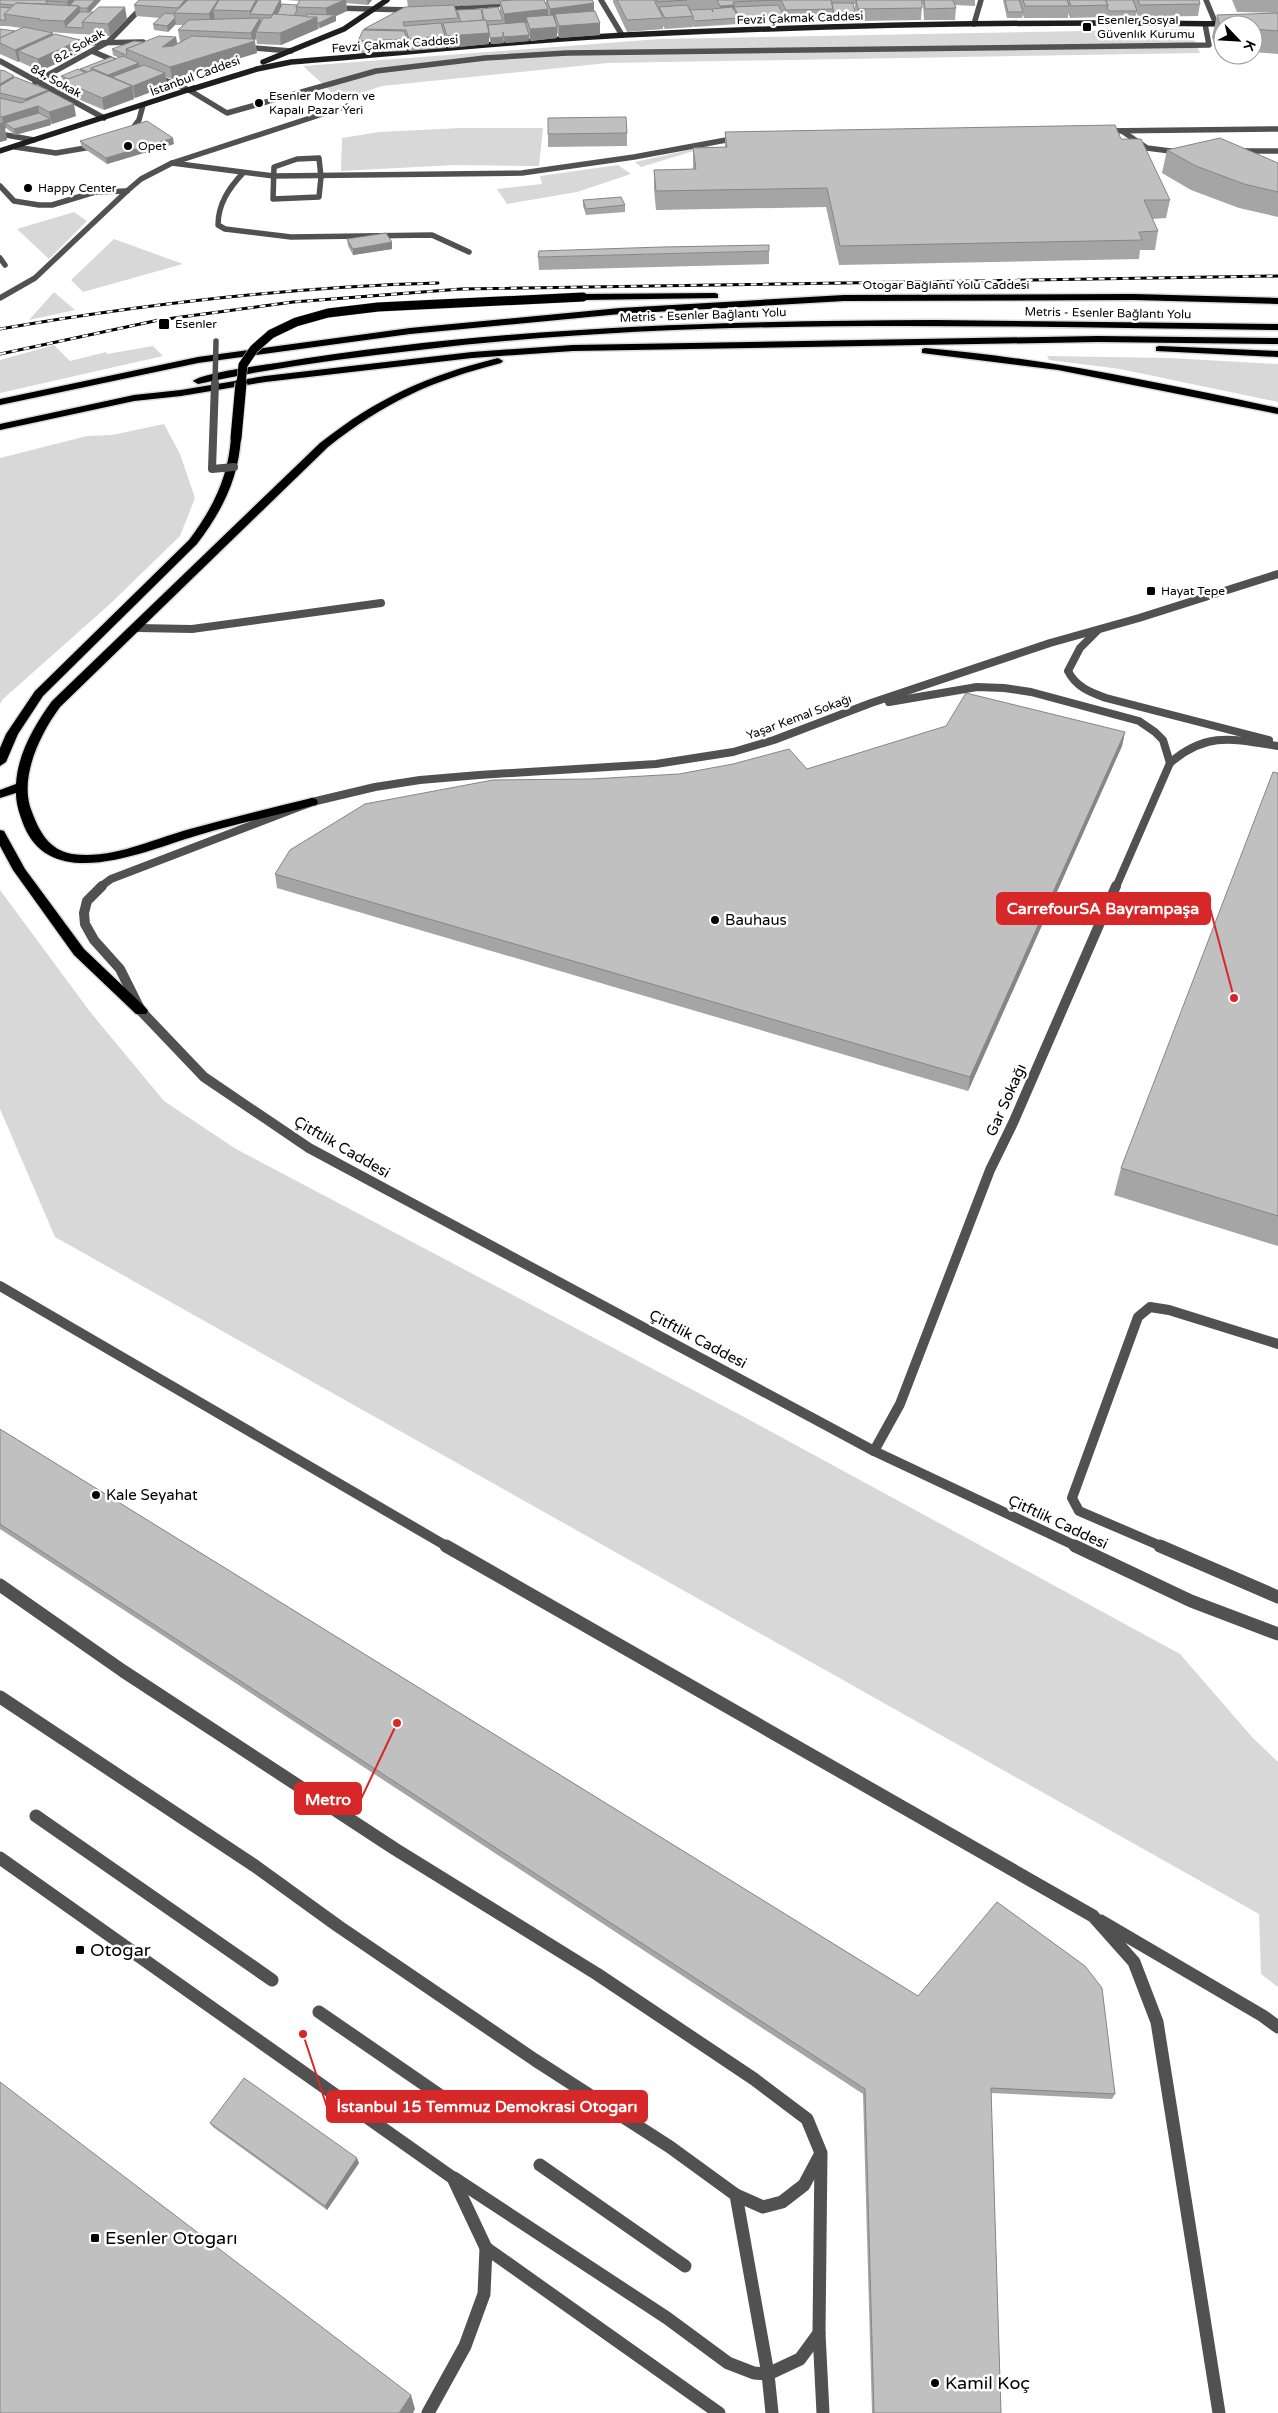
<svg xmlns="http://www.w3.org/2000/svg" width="1278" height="2413" font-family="'Varela Round',sans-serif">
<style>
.green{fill:#d8d8d8}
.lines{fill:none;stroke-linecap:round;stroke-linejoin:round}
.highway-casing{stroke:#dbdbdb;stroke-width:3}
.lane-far3{stroke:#515151;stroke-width:5.5}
.lane-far2{stroke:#515151;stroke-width:8}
.lane-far1{stroke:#515151;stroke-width:10}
.lane{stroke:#515151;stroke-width:13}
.street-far3{stroke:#515151;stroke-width:5.5}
.street-far2{stroke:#515151;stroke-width:8}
.street-far1{stroke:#515151;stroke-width:10}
.street{stroke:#515151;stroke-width:13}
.secondary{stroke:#1e1e1e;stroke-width:5.5}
.highway{fill:#000;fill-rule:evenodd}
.rail-casing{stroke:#000;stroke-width:3}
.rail{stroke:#fff;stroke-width:2;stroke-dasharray:6;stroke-linecap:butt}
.highway-bridge-far1-casing{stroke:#dbdbdb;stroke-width:10;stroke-linecap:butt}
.highway-bridge-casing{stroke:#dbdbdb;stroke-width:13;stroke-linecap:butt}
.street-bridge-far1{stroke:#515151;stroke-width:5.5}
.street-bridge{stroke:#515151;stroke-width:8}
.highway-bridge-far1{stroke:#000;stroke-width:9}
.highway-bridge{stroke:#000;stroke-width:11}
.wall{fill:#a5a5a5}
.shaded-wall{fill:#868686}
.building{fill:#c0c0c0;stroke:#868686}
.poi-dot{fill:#000;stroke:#fff;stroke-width:2}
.labels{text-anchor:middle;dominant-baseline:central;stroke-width:5;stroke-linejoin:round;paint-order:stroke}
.far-street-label{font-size:12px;fill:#000;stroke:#fff}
.far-poi-label{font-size:12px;fill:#000;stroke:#fff;text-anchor:start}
.poi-label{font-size:15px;fill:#000;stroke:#fff;text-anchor:start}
.street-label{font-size:15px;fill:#000;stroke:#fff}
.near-poi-label{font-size:18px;fill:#000;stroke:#fff;text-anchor:start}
.leader{fill:none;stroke:#d62828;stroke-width:2}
.callout-dot{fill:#d62828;stroke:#fff;stroke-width:2}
.callout{fill:#d62828;stroke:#d62828;stroke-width:2}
.callout-label{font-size:16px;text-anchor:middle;font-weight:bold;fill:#fff}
</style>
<rect width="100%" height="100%" fill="#fff"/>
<g class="green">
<polygon points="1190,29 1200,53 608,63 382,86 340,100 303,66 660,39"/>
<polygon points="461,128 543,128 539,166 454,165 341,171 342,138 379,132"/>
<polygon points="720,143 641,167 635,162"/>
<polygon points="618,165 631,174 577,192 507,204 497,189 542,184 540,176"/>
<polygon points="74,212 87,221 49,259 17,229"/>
<polygon points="114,239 183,264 83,292 71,280"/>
<polygon points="54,292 75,310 29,320"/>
<polygon points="54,345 70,361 106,352 107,354 153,346 163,356 0,393 0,360"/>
<polygon points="1047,356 1169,358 1278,364 1278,402 1120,369 1049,360"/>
<polygon points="164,424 180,454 195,498 180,536 110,604 3,699 0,704 0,458 87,436 112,435"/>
<polygon points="0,890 91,1013 164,1101 236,1149 746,1418 1180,1654 1252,1737 1278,1762 1278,1987 1261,1974 1259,1914 55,1237 0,1109"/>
</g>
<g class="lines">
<g class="highway-casing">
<g id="highway">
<polygon points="715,293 718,294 718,298 583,300 578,297 583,294"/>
<polygon points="1134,294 1278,298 1278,304 1134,300 844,301 620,314 410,334 198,363 0,405 0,399 198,357 410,328 620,308 844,295"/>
<path d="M935,320l343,4v6c-286,-3 -574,-14 -859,20 -74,8 -148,18 -221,34l-5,-3c9,-8 69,-16 84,-18 218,-36 438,-42 658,-43z"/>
<polygon points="1098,336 1278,338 1278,344 1098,342 573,351 472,358 265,382 181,396 134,401 0,430 0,424 134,395 181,390 265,376 472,352 573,345"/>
<polygon points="1159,346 1278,351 1278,357 1156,351 1156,347"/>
<path d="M925,348c119,10 236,35 353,60v6l-220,-44 -136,-17v-4z"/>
<path d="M498,358l5,3 -2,2c-70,18 -116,39 -173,84l-268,260c-20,27 -42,72 -28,105 7,19 17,38 40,42 39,6 81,-15 118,-25 40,-11 81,-21 122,-31l4,1 2,3 -2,3c-38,10 -76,18 -114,29 -51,14 -149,62 -178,-8 -4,-11 -8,-21 -8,-33l-16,5v-8l16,-6c2,-31 18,-58 36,-83l268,-258c59,-46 106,-67 178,-85z"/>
<path d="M236,435l5,3c-3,42 -19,73 -44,106l-154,152 -25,38 -12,28 -6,4v-18l6,-14 29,-43 154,-151c24,-32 39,-62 42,-102z"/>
<polygon points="0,830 4,831 25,869 84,949 146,1008 148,1011 146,1014 136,1014 74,955 13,870 0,846"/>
</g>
</g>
<g class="lane-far3">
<polyline points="1104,131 1278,129"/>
<polyline points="1122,131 1147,148 1178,152"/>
<polyline points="129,133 139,120 143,105"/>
<polyline points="15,147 56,153 97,146"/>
<polyline points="1237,151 1278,151"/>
<polygon points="319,158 321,177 319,197 273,199 274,167 297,159"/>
<polyline points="172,163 274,176 522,173 634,157 737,138"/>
<path d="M243,173c-14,15 -25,31 -25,52l7,4 66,8 141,-2 37,17"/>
<polyline points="127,191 141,179 172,163 347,106"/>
</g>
<polyline class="lane-far2" points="137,628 192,629 381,603"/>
<g class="lane-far1">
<polyline points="0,1286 448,1547"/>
<polyline points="1163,1547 1079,1511 1072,1498 1138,1317 1150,1307 1169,1310 1278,1344"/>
</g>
<g class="lane">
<polyline points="446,1546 1093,1916 1134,1962 1157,2022 1219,2413"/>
<polyline points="1160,1546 1278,1597"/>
<polyline points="0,1585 123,1671 395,1849 597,1974 754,2079 807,2119 821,2153 819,2333 823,2413"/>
<polyline points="0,1697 255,1866 338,1926 535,2060 670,2147 736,2195 768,2374 772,2413"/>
<polyline points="36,1816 272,1980"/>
<polyline points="0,1858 453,2178 486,2248 484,2294 465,2346 428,2413"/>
<polyline points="1101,1921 1263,2016 1278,2027"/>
<polyline points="319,2012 457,2107"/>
<polyline points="540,2165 685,2266"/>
<polyline points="454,2178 667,2318 728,2363 754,2373 768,2374 800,2359 819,2333"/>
<polyline points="736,2195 763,2207 782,2202 804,2185 820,2155"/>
<polyline points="486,2248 719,2413"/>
</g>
<g class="street-far3">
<polyline points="601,0 622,35"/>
<polyline points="1206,0 1216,24"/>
<polyline points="335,8 410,10"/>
<polyline points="442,9 513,3"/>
<polyline points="974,24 981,0"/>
<polyline points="68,41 85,43 143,42"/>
<polyline points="243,47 291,51"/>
<polyline points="94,52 120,63"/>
<polyline points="0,61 104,118"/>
<polyline points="155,76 189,90 227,113 376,71 485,58 567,53 1209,45 1205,24"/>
<polyline points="35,82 108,42 149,0"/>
<polyline points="0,134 34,140"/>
<polyline points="0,186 14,201 39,205 52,205 95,192 127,191"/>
<polyline points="0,258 5,265"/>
<polyline points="0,298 35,278 127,191"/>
</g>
<g class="street-far2">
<path d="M1097,631l-17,17 -12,23c8,16 22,21 38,27l163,42"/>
<polyline points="889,702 977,687 1004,688 1031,692 1139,721 1155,732 1163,740 1170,763"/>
<polyline points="100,887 111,879 312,802 375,787 420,780 479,775 656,764 733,752 774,740 871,703 1050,643 1139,618 1278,574"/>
<path d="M1116,887l54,-124c36,-32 64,-24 108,-17"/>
</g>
<g class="street-far1">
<polyline points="102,886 87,901 84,913 85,924 94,940 120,969 141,1011 204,1077 309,1148 874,1451 1078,1547"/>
<polyline points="874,1451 900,1404 990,1170 1013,1123 1116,886"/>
</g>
<polyline class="street" points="1075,1546 1191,1601 1278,1634"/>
<g class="secondary">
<polyline points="263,62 344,29 387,0"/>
<path d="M189,90l68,-21 34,-7c111,-9 222,-21 334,-27 201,-10 402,-14 603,-11"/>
<polyline points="0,151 194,88"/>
</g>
<use href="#highway" class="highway"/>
<g class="rail-casing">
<g id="rail">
<path d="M0,329c145,-25 290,-42 438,-46"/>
<polyline points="0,354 159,320 293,302 461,289 1278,276"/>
</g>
</g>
<use href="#rail" class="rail"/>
<g class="highway-bridge-far1-casing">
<polyline id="highway-bridge-far1" points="241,384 243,365 254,349 271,334 296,322 328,313 378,307 583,297"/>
</g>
<g class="highway-bridge-casing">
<polyline id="highway-bridge" points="236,438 241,383"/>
</g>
<polyline class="street-bridge-far1" points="215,384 216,341"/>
<polyline class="street-bridge" points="215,383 212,469 234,467"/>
<use href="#highway-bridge-far1" class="highway-bridge-far1"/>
<use href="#highway-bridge" class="highway-bridge"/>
</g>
<g class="wall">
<polygon points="0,0 101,0 90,12 127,19 110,36 49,32 53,33 53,35 82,52 40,71 20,62 20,61 18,62 0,54 0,29 15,31 22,28 7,26 0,26"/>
<polygon points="139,0 284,0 281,0 281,6 297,5 299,1 286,0 372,0 368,5 346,3 347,11 336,16 336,21 281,45 257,44 256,38 255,41 257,53 172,79 166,77 167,86 135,98 134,97 134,99 104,110 57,90 56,84 63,81 61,76 80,70 80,69 119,58 113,55 112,49 144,42 176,37 177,43 180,42 178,30 183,25 176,25 176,24 168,32 154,30 153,24 160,18 136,16 134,5"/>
<polygon points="407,0 500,0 500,4 462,6 462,3 461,6 454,6 457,14 457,10 483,20 482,9 500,12 500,1 501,1 501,0 544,0 546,3 546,0 592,0 594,3 594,11 600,35 559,38 557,32 557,38 530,41 529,35 529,41 505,43 503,38 504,43 491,44 489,34 489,44 448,48 446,40 446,48 409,51 407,41 407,51 359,53 358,41 364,29 408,7"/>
<polygon points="613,0 975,0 975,6 955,5 956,8 955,20 924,20 923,4 922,4 921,20 858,21 855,9 855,4 853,4 856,15 855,21 834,21 833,15 832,21 785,21 783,18 783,21 764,22 740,24 738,22 738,24 694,27 693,25 693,27 665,29 663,26 663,29 627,32 613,2"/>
<polygon points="1003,0 1199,0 1200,4 1198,16 1138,17 1136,12 1136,17 1108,17 1106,14 1106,17 1070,18 1068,13 1068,18 1024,18 1023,15 1022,18 1007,18"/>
<polygon points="1232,0 1278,0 1278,13 1237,12"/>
<polygon points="1278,13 1278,54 1253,52 1253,25 1223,25 1223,50 1216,49 1212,37 1217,15"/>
<polygon points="0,70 14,77 48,91 76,116 52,124 50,123 51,125 15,135 6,128 5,129 7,140 0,142"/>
<polygon points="725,132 1121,139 1170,200 1166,218 1152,219 1158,231 1155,250 1140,250 1139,259 839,265 826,207 656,210 654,189 654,170 693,170 693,148 725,147"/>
<polygon points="627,133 627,146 548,147 548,134"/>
<polygon points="80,141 174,144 107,164 82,147"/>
<polygon points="1167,150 1278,163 1278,217 1239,208 1191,190 1162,173"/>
<polygon points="583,200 625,205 625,212 586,215 583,206"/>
<polygon points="347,239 392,249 353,255 348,246"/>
<polygon points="769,251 769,264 539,270 538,257"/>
<polygon points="1125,732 1122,746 968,1091 277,888 275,874 591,779 807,769"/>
<polygon points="1278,773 1278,1246 1114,1195 1121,1168"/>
<polygon points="0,1429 918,1996 1115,2094 1112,2099 991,2093 1001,2413 872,2413 863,2094 0,1529"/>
<polygon points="210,2123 359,2163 327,2210 213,2127"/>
</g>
<g class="shaded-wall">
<polygon points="69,0 82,0 69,13 67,2"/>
<polygon points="95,0 101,0 88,14 87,8"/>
<polygon points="185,0 191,0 178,13 178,8"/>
<polygon points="218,0 221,0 213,10 215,19 211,25 209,14"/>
<polygon points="256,0 258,0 250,14 251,23 250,11"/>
<polygon points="280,0 281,0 282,10 273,26 272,15"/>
<polygon points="344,0 346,0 347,11 336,16 336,21 320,28 319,23 327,19 326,8"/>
<polygon points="367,0 372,0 368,5"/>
<polygon points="594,3 594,15 555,14 555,20 550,21 550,9"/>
<polygon points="734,5 734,11 720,12 720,6"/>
<polygon points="79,6 82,18 65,27 64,21"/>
<polygon points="125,7 127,19 110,36 108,24"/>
<polygon points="548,9 548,21 526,17 527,23 505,26 504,14"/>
<polygon points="317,17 318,29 281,45 280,33"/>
<polygon points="175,18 176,24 168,32 167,26"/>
<polygon points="260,18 261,30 256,32 256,38 254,41 257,53 172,79 170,67 252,42 251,33"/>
<polygon points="600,23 600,35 559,38 559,26"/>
<polygon points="557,27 557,38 530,41 530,29"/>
<polygon points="53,33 55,45 18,51 20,61 18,62 15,50"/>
<polygon points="489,33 489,44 448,48 447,36"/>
<polygon points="529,35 529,41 505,43 504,37"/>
<polygon points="176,37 178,49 162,47"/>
<polygon points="503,37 504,43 491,44 490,38"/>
<polygon points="80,40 82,52 40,71 38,59"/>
<polygon points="139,63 141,75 112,77 114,85 110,87 108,75"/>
<polygon points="165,73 167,86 135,98 133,86"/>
<polygon points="14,76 16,88 2,94 0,84"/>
<polygon points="132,86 134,99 104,110 102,98"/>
<polygon points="48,90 50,102 38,106 40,118 5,123 6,128 5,129 7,140 0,142 0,123 3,122 2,117 27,109 25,99"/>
<polygon points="74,104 76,116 52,124 49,112"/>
<polygon points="50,119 51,125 15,135 14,129"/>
<polygon points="173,138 174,144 107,164 106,158"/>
<polygon points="392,242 392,249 353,255 353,249"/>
<polygon points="1125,732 1122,746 968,1091 970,1077"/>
<polygon points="357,2158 359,2163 327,2210 325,2206"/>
<polygon points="411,2395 415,2409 413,2413 399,2413"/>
</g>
<g class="building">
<polygon points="0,0 48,0 46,1 47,4 16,3 14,5 0,4"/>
<polygon points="48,0 69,0 67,2 46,1"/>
<polygon points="75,0 95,0 87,8 80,8 79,6 70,5"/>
<polygon points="139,0 185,0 178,8 134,5"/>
<polygon points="188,0 218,0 209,14 174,13"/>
<polygon points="219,0 256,0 250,11 213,10"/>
<polygon points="258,0 280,0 272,15 250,14"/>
<polygon points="300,0 344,0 326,8 296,7"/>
<polygon points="513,0 544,0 548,9 504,14 500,1"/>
<polygon points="547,0 592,0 594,3 550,9"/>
<polygon points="617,0 654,0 663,18 627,20"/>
<polygon points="656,0 687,0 657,2"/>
<polygon points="717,0 752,0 752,1 733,2 734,5 720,6"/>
<polygon points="753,0 781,0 753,1"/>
<polygon points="781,0 831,0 833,9 786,10"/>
<polygon points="856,0 922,0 922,8 858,9"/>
<polygon points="924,0 953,0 956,8 925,9"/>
<polygon points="1005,0 1021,0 1019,0 1023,12 1008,12"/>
<polygon points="1023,0 1067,0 1069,6 1025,6"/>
<polygon points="1069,0 1105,0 1108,5 1071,6"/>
<polygon points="1106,0 1133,0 1137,11 1109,11 1107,8 1108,5 1106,1"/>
<polygon points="1138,0 1199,0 1200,4 1140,5"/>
<polygon points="16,3 79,6 64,21 39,20 40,19 4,14"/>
<polygon points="832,3 853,3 856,15 834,15"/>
<polygon points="282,4 297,5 296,7 297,10 294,16 277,15"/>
<polygon points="454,5 458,18 403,22 404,26 441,23 445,36 409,39 406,30 364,29 405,7"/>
<polygon points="687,5 693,16 665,18 659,7"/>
<polygon points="778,5 784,16 764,16 740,18 734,7"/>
<polygon points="0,7 11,8 4,14 6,20 0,20"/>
<polygon points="99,7 125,7 108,24 82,22"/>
<polygon points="498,7 503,20 486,21 486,20 484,20 482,9"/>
<polygon points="732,7 739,18 695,21 693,19 693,16 690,10 711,9 713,12 712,9"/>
<polygon points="481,9 483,20 461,22 457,10"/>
<polygon points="595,11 600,23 559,26 555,14"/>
<polygon points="80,12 93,12 82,22 83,28 65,27"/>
<polygon points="165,13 174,14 175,18 167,26 153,24"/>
<polygon points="1278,13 1278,31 1253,29 1253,25 1223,25 1223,27 1220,26 1217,15"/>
<polygon points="273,14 317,17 280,33 256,32 263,18 271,18"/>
<polygon points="307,14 335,15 319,23 317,22 317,17 306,17"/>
<polygon points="553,15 557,27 530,29 526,17"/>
<polygon points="260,18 251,33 178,30 189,20"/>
<polygon points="486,20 489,33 447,36 443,23"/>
<polygon points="525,22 529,35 504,37 503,32 503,37 490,38 488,25"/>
<polygon points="24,27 53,33 15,50 0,43 0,38"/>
<polygon points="0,29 15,31 0,38"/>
<polygon points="363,30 404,31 407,39 358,41"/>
<polygon points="55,34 80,40 38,59 18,51"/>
<polygon points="159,36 176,37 162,47 173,46 192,36 253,39 255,41 170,67 126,49"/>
<polygon points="134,41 144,42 126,49 127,54 126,55 112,49"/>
<polygon points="123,56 139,63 108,75 91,68"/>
<polygon points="111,57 116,59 91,68 91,71 88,72 80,69"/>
<polygon points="144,65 165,73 133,86 112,77"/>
<polygon points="78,69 86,73 63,81 64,87 56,84 69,79 61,76"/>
<polygon points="0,70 5,71 14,76 0,84"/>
<polygon points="93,70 132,86 102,98 63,81"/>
<polygon points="15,77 48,90 25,99 0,93 0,86"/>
<polygon points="49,91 74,104 49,112 38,106 2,117 0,116 0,98 21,103"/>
<polygon points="39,113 50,119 14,129 5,123"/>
<polygon points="626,117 627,133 548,134 548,118"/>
<polygon points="147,121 173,138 106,158 80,141"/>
<polygon points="1115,125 1121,139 1141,139 1170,200 1144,200 1158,231 1139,232 1142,240 840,246 827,188 656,191 654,170 696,169 693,148 727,147 725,132"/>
<polygon points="1220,138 1278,163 1278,192 1244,184 1196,166 1167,150"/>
<polygon points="621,197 625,205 586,209 583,200"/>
<polygon points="386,233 392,242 353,249 347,239"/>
<polygon points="769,245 769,251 538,257 539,251 662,247"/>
<polygon points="966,693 1125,732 970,1077 275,874 290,850 365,804 493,780 591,779 679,774 733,764 789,749 807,769 946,726"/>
<polygon points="1273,772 1278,773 1278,1216 1121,1168"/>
<polygon points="0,1429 918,1996 997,1902 1085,1966 1102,1988 1115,2094 991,2088 1001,2413 874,2413 865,2089 0,1524"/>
<polygon points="244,2078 357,2158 325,2206 210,2123"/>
<polygon points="0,2082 411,2395 399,2413 0,2413"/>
</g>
<g class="poi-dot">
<rect x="1082" y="22" width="10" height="10" rx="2.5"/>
<circle cx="259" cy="103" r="5"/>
<circle cx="128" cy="146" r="5"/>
<circle cx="28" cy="188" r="5"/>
<rect x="158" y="318" width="12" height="12" rx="2.5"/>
<rect x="1146" y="586" width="10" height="10" rx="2.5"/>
<circle cx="715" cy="920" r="5"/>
<circle cx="96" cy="1495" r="5"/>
<rect x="75" y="1945" width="10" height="10" rx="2.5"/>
<rect x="90" y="2233" width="10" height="10" rx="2.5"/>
<circle cx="935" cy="2383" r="5"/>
</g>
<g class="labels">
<g class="far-street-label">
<text transform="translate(800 18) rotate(-2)">Fevzi Çakmak Caddesi</text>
<text transform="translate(395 44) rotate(-4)">Fevzi Çakmak Caddesi</text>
<text transform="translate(79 46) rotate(-30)">82. Sokak</text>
<text transform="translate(195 76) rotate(-20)">İstanbul Caddesi</text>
<text transform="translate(56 81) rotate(29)">84. Sokak</text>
<text x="946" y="285">Otogar Bağlantı Yolu Caddesi</text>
<text transform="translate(1108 313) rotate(1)">Metris - Esenler Bağlantı Yolu</text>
<text transform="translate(703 315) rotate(-2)">Metris - Esenler Bağlantı Yolu</text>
<text transform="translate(799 717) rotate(-20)">Yaşar Kemal Sokağı</text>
</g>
<g class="far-poi-label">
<text x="1097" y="20">Esenler Sosyal<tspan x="1097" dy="14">Güvenlık Kurumu</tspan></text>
<text x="269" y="96">Esenler Modern ve<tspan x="269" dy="14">Kapalı Pazar Yeri</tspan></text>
<text x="138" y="146">Opet</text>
<text x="38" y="188">Happy Center</text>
<text x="175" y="324">Esenler</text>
<text x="1161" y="591">Hayat Tepe</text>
</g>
<g class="poi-label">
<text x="725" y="920">Bauhaus</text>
<text x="106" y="1495">Kale Seyahat</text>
</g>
<g class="street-label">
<text transform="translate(1006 1100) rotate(-66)">Gar Sokağı</text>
<text transform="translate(342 1147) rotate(30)">Çitftlik Caddesi</text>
<text transform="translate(698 1339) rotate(28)">Çitftlik Caddesi</text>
<text transform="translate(1058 1522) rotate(25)">Çitftlik Caddesi</text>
</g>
<g class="near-poi-label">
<text x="90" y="1950">Otogar</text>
<text x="105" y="2238">Esenler Otogarı</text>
<text x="945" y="2383">Kamil Koç</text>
</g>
</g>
<path class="leader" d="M1234 998L1210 908M397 1723L361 1799M303 2034L327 2107"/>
<g class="callout-dot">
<circle cx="1234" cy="998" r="5"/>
<circle cx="397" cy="1723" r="5"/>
<circle cx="303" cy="2034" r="5"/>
</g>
<g class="callout">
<rect x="997" y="893" width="213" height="31" rx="5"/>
<rect x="295" y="1783" width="66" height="31" rx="5"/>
<rect x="327" y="2091" width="320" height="31" rx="5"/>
</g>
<g class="callout-label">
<text x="1103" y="914">CarrefourSA Bayrampaşa</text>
<text x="328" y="1805">Metro</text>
<text x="487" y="2112">İstanbul 15 Temmuz Demokrasi Otogarı</text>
</g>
<g transform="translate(1238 40) rotate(115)"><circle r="24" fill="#ffffff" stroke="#999999"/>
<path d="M0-4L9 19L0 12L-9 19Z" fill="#000000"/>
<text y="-8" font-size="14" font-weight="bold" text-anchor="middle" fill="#000000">K</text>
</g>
</svg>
